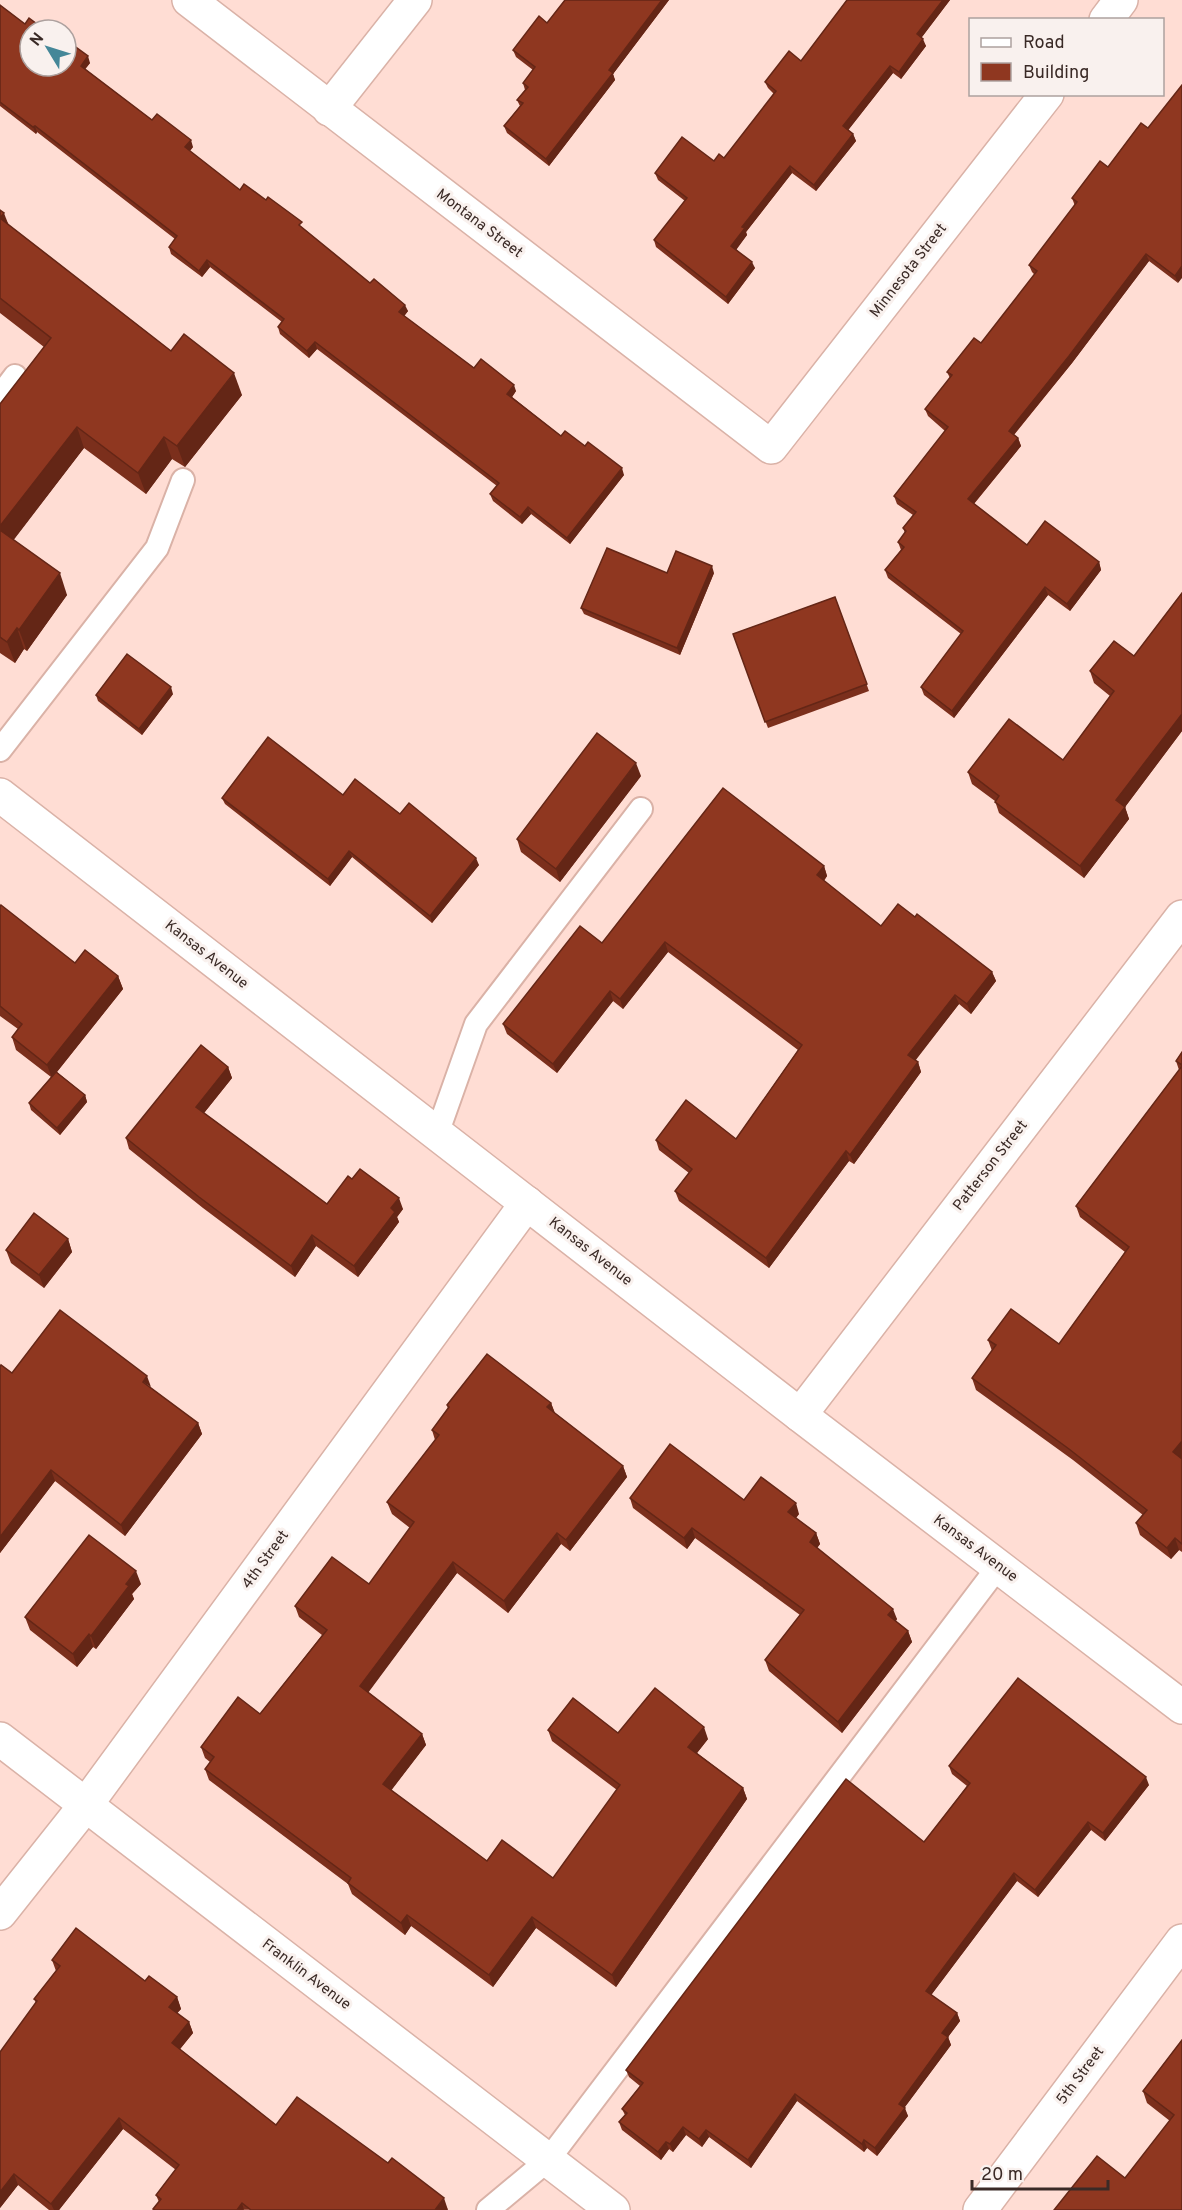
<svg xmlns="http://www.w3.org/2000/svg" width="1182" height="2210" font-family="Overpass,sans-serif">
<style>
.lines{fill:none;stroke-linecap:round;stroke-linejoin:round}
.service-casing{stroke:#dab2a7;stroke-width:26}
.minor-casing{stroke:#dab2a7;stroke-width:36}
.tertiary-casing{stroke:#dab2a7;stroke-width:36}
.service{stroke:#fff;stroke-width:22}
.minor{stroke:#fff;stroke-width:33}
.tertiary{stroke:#fff;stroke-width:33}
.wall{fill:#7b2f1c}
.shaded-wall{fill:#642616}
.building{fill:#8f3720;stroke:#642616;stroke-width:1.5}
.labels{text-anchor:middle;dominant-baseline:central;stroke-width:6;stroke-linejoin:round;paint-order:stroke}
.street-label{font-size:15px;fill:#3a2a26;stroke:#f9f1ee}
</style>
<rect width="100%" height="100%" fill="#ffddd4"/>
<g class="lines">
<g class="service-casing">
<g id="service">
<polyline points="0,396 15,376"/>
<polyline points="0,750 157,548 183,480"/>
<polyline points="437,1134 476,1024 641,809"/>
<polyline points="488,2210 548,2160 998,1567"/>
</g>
</g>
<g class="minor-casing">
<g id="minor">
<polyline points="189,0 771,447 1047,94"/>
<polyline points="1106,20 1121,0"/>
<polyline points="329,109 415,0"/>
<polyline points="800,1415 1182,917"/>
<polyline points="0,1739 613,2210"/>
<polyline points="0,1913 85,1806 527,1203"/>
<polyline points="980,2210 1182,1941"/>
</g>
</g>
<g class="tertiary-casing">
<polyline id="tertiary" points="0,795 800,1415 1182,1707"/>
</g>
<use href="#service" class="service"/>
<use href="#minor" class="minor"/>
<use href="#tertiary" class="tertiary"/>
</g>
<g class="wall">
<polygon points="565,0 669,0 613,74 615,80 549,166 507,133 504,126 520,106 517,100 525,90 523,83 533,70 516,57 513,50 547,23"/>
<polygon points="847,0 950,0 921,38 926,46 901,79 893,73 848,130 853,134 856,141 816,191 792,173 746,232 747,235 736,249 755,268 728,304 656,247 654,240 685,201 658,180 655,173 724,158 774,94 768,88 765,82 801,61"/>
<polygon points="0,5 25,24 45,30 90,63 85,69 152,120 193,147 190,151 240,190 304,229 370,283 408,311 404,316 474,368 516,391 512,397 561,436 585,446 624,475 570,544 531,514 522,524 493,501 490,494 497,486 317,349 309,358 280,334 278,327 282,322 210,267 202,277 171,254 169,247 175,239 37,132 36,134 0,106"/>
<polygon points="1141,123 1178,283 1149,261 1072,363 1014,435 1018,438 1021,446 974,504 1027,545 1099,562 1101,570 1070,611 1048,595 954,718 924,695 921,687 961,634 888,578 885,570 901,550 898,542 905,533 903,528 913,515 897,504 894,496 945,431 928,416 925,409 950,378 947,372 981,343 1035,275 1032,272 1029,265 1075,206 1072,198 1108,167"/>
<polygon points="0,210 9,225 171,351 242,395 185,467 172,459 146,494 84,448 13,540 67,595 27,651 24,649 15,663 0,653 0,404 44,347 0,313"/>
<polygon points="667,573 714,573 680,655 584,614 581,608"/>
<polygon points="1182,593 1182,731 1125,807 1129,819 1084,878 999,813 995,801 972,784 968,772 1063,760 1110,696 1094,683 1090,671 1134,656"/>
<polygon points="835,597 869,691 768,728 733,634"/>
<polygon points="173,694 142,735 98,701 96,695"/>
<polygon points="641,776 560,882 521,852 517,839"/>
<polygon points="343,795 400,814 479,865 432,923 352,857 330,886 225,804 222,798"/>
<polygon points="824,866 827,876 824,881 881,926 915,917 992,972 996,981 971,1014 959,1004 915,1060 918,1062 921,1072 854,1164 849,1161 769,1268 679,1201 675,1191 689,1173 659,1150 656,1140 736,1139 798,1050 668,952 623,1009 613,1001 557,1073 507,1034 503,1024 602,943"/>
<polygon points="0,907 75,963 118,976 123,989 57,1072 85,1095 87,1102 60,1135 31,1110 29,1103 51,1077 16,1050 12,1037 18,1029 0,1016"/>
<polygon points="1182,1052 1182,1552 1179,1550 1171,1559 1140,1535 1136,1523 1143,1515 1073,1460 976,1390 972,1378 992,1351 988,1340 1059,1344 1125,1252 1080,1217 1076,1206 1179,1070 1176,1061"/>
<polygon points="228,1067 232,1078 204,1113 327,1204 352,1179 403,1209 397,1217 399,1222 358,1277 316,1246 295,1277 203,1208 129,1149 126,1138"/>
<polygon points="68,1239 72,1252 44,1288 11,1263 6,1250"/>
<polygon points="0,1367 12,1373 151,1388 198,1423 202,1434 125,1536 55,1481 0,1553"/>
<polygon points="551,1403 555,1413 623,1466 627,1477 570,1551 561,1544 508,1613 457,1573 368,1692 422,1734 426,1745 391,1790 487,1861 553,1878 617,1790 552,1741 548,1730 708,1739 697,1753 743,1788 747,1799 616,1987 536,1928 493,1987 411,1926 405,1935 352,1894 348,1884 209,1780 205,1769 210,1762 205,1758 201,1747 260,1714 322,1635 299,1617 295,1606 369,1584 410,1528 392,1514 387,1502 435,1440 432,1430 448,1409 447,1405"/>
<polygon points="630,1498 744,1500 799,1514 796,1518 816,1533 820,1544 817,1548 897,1619 896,1621 908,1631 912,1642 842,1733 769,1671 765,1660 800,1615 695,1538 687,1549 633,1508"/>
<polygon points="141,1584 132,1594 134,1599 96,1649 93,1647 77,1667 30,1630 25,1617"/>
<polygon points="949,1766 1149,1785 1105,1841 1091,1830 1038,1897 1017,1881 931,1995 957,2013 960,2021 948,2037 951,2045 904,2108 908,2116 877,2156 867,2148 864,2152 797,2101 751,2168 709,2137 702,2147 686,2135 673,2152 669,2149 661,2160 622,2130 619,2122 625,2115 622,2109 640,2086 629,2077 626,2070 924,1842 967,1786 952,1774"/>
<polygon points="52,1960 145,1981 177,1997 181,2009 177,2013 189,2022 193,2033 180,2049 276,2125 448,2209 154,2210 153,2209 159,2202 156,2195 176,2170 123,2129 59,2210 49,2210 18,2185 0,2208 36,2003 34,1999 56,1971"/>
<polygon points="1182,2040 1182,2210 1125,2178 1170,2121 1147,2103 1143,2091"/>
</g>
<g class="shaded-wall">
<polygon points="662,0 669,0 613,74 615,80 549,166 546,159 609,70"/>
<polygon points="943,0 950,0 919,41 917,34"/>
<polygon points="923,39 926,46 901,79 899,72"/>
<polygon points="88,56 90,63 83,72 81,66"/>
<polygon points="890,66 893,73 846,133 843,126"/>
<polygon points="35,126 37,132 36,134 33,127"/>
<polygon points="853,134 856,141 816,191 814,185"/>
<polygon points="191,140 193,147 187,154 185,147"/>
<polygon points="790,166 792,173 746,232 747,235 734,253 731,246 742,227"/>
<polygon points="4,213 12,234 0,218"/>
<polygon points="1146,254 1149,261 1072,363 1011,438 1009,431"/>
<polygon points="207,260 210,267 202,277 199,271"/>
<polygon points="752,262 755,268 728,304 726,297"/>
<polygon points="1182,266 1182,278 1178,283 1175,276"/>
<polygon points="405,305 408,311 402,319 399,312"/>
<polygon points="315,342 317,349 309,358 307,351"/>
<polygon points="234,373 242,395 185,467 177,446"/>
<polygon points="514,385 516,391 510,400 507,394"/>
<polygon points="77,427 84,448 6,550 0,534 0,526"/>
<polygon points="164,437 172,459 146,494 138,473"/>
<polygon points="1018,438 1021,446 971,507 968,499"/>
<polygon points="622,468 624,475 570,544 567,538"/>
<polygon points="528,507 531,514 522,524 520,517"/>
<polygon points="1099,562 1101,570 1070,611 1067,604"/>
<polygon points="712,566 714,573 680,655 677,648"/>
<polygon points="60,573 67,595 27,651 19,630"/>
<polygon points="1045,587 1048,595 954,718 952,711"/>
<polygon points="17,628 24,649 15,663 7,642"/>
<polygon points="171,687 173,694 142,735 139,729"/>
<polygon points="1182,714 1182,731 1125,807 1129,819 1084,878 1080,866 1116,800"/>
<polygon points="636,763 641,776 560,882 556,869"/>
<polygon points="349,851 352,857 330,886 328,879"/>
<polygon points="476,858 479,865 432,923 430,916"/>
<polygon points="824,866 827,876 820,885 817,875"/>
<polygon points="665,942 668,952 623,1009 620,999"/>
<polygon points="992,972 996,981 971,1014 967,1004"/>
<polygon points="118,976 123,989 52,1078 47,1065"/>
<polygon points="610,991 613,1001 557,1073 553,1064"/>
<polygon points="955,995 959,1004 912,1065 908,1055"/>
<polygon points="918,1062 921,1072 854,1164 850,1155"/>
<polygon points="228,1067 232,1078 200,1118 196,1107"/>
<polygon points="85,1095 87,1102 60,1135 57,1128"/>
<polygon points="846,1151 849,1161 769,1268 766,1258"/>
<polygon points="399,1198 403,1209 397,1217 399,1222 358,1277 354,1266 391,1208"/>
<polygon points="312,1235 316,1246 295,1277 291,1266"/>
<polygon points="68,1239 72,1252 44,1288 39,1275"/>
<polygon points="147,1376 151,1387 143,1382"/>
<polygon points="551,1403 555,1414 547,1407"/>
<polygon points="198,1423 202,1434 125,1536 121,1525"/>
<polygon points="1182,1441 1182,1458 1177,1464 1173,1452"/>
<polygon points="623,1466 627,1477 570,1551 566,1540"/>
<polygon points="51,1470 55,1481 0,1553 0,1537"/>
<polygon points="796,1503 799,1514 792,1523 788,1512"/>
<polygon points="692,1528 695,1538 687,1549 684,1538"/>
<polygon points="557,1533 561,1544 508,1613 504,1601"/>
<polygon points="816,1533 820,1544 814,1552 810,1542"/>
<polygon points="1175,1538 1179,1550 1171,1559 1167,1548"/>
<polygon points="453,1562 457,1573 365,1697 360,1686"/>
<polygon points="136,1571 141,1584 132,1594 134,1599 96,1649 91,1636 126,1584"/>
<polygon points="893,1609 897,1619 892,1625 888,1615"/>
<polygon points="908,1631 912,1642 842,1733 838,1722"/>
<polygon points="89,1634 93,1647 77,1667 73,1654"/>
<polygon points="704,1727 708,1739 693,1758 688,1747"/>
<polygon points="422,1734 426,1745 387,1796 383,1784"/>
<polygon points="1146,1777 1149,1785 1105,1841 1103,1833"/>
<polygon points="743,1788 747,1799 616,1987 612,1975"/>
<polygon points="1088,1822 1091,1830 1038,1897 1035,1890"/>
<polygon points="1014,1873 1017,1881 929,1998 926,1991"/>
<polygon points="407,1915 411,1926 405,1935 401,1923"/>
<polygon points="532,1917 536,1928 493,1987 489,1975"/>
<polygon points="177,1997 181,2009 173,2018 169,2007"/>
<polygon points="957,2013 960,2021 945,2041 942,2033"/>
<polygon points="189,2022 193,2033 176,2054 172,2043"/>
<polygon points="948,2037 951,2045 902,2111 899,2104"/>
<polygon points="795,2094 797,2101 751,2168 748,2160"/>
<polygon points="905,2108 908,2116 877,2156 875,2148"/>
<polygon points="119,2118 123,2129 59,2210 54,2210 51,2204"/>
<polygon points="683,2127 686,2135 673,2152 670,2144"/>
<polygon points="706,2130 709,2137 702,2147 699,2139"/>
<polygon points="864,2140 867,2148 864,2152 862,2144"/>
<polygon points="666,2142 669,2149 661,2160 658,2152"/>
<polygon points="14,2174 18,2185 0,2208 0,2192"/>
<polygon points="444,2198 448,2210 435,2210"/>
<polygon points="242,2203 244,2210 237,2210"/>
</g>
<g class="building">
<polygon points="565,0 662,0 609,70 613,73 546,159 504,126 523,103 517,100 528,87 523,83 535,67 513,50 539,16 547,23"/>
<polygon points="847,0 943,0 917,34 923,39 899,72 890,66 843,126 853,134 814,185 790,166 742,227 745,228 731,246 752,262 726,297 654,240 687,198 655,173 682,137 714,161 719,154 724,158 776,91 765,82 789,51 801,61"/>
<polygon points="0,5 25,24 29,18 45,30 30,30 30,66 66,66 66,40 88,56 81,66 152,120 157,114 191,140 185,147 240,190 244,184 266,200 268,197 302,222 299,225 370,283 374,279 405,305 399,312 474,368 481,359 514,385 507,394 561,436 565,431 585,446 588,442 622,468 567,538 528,507 520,517 490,494 499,483 315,342 307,351 278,327 284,319 207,260 199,271 169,247 177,236 35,126 33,127 0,102"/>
<polygon points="1182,85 1182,266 1175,276 1146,254 1069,356 1009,431 1018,438 968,499 1027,545 1045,521 1099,562 1067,604 1045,587 952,711 921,687 963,631 885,570 904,547 898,542 906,531 903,528 916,512 894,496 948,427 925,409 952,375 947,372 974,338 981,343 1037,271 1029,265 1077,202 1072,198 1100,161 1108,167 1141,123 1148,128"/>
<polygon points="0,210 4,213 0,218 171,351 184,334 234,373 177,446 164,437 138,473 77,427 0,526 0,404 51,338 0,298"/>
<polygon points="0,530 60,573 19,630 17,628 7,642 0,637"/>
<polygon points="607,548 667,573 676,551 712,566 677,648 581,608"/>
<polygon points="1182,593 1182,714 1116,800 1125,807 1080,866 995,802 999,796 968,772 1009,719 1063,760 1114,691 1090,671 1114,641 1134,656"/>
<polygon points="835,597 867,684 765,722 733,634"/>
<polygon points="127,654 171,687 139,729 96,695"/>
<polygon points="597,733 636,763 556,869 517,839"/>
<polygon points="268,737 343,795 355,779 400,814 409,803 476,858 430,916 349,851 328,879 222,798"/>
<polygon points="723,788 824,866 817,875 881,926 898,904 915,917 917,914 992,972 967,1004 955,995 908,1055 918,1062 850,1155 846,1151 766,1258 675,1191 692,1169 656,1140 686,1100 736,1139 802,1045 665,942 620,999 610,991 553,1064 503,1024 580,926 602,943"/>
<polygon points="1,905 75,963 85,950 118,976 47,1065 12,1037 22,1024 0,1006 0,907"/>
<polygon points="201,1045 228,1067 196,1107 327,1204 348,1176 352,1179 360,1169 399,1198 391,1208 395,1212 354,1266 312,1235 291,1266 199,1197 126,1138"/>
<polygon points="1182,1052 1182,1065 1176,1061"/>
<polygon points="1182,1066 1182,1441 1173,1452 1182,1459 1182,1544 1175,1538 1167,1548 1136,1523 1147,1510 1069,1449 972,1378 996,1345 988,1340 1011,1309 1059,1344 1129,1247 1076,1206"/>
<polygon points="56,1072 85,1095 57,1128 29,1103"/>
<polygon points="34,1213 68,1239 39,1275 6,1250"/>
<polygon points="60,1310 147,1376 143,1382 198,1423 121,1525 51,1470 0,1537 0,1367 1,1365 12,1373"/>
<polygon points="487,1354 551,1403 547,1407 623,1466 566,1540 557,1533 504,1601 453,1562 360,1686 422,1734 383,1784 487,1861 502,1840 553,1878 620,1785 548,1730 573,1698 618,1733 655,1688 704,1727 688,1747 743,1788 612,1975 532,1917 489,1975 407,1915 401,1923 348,1883 351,1878 205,1769 214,1757 201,1747 238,1697 260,1714 327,1630 295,1606 332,1557 369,1584 414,1522 387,1502 439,1435 432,1430 449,1407 447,1405"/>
<polygon points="670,1444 744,1500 761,1477 796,1503 788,1512 816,1533 810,1542 893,1609 888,1615 908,1631 838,1722 765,1660 804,1610 692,1528 684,1538 630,1498"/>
<polygon points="89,1535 136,1571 126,1584 129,1586 91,1636 89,1634 73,1654 25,1617"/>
<polygon points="1018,1678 1146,1777 1103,1833 1088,1822 1035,1890 1014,1873 926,1991 957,2013 942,2033 948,2037 899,2104 905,2108 875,2148 864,2140 862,2144 795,2094 748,2160 706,2130 699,2139 683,2127 670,2144 666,2142 658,2152 619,2122 627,2113 622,2109 643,2083 626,2070 846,1779 924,1842 970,1783 949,1766"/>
<polygon points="76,1928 145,1981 149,1976 177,1997 169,2007 189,2022 172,2043 276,2125 297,2097 388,2163 392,2158 444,2198 435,2210 251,2210 242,2203 237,2210 155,2210 153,2209 161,2199 156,2195 179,2165 119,2118 51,2204 14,2174 0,2192 0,2052 37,2001 34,1999 60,1966 52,1960"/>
<polygon points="1182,2040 1182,2210 1054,2210 1097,2156 1125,2178 1174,2115 1143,2091"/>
</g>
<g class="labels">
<g class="street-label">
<text transform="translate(479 224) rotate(37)">Montana Street</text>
<text transform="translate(909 271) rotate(-52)">Minnesota Street</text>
<text transform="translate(206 955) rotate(38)">Kansas Avenue</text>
<text transform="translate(991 1166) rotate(-52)">Patterson Street</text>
<text transform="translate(590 1252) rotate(38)">Kansas Avenue</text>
<text transform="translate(975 1549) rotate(37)">Kansas Avenue</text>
<text transform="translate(266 1560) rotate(-54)">4th Street</text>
<text transform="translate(306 1975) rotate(37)">Franklin Avenue</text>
<text transform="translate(1081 2076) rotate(-53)">5th Street</text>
</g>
</g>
<rect x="969" y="18" width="195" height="78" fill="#f9f1ee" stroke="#ada19e" stroke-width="1.5"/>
<rect x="981" y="38" width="30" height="9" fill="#ffffff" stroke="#ada19e" stroke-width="1.5"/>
<text x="1023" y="48" font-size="18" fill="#3a2a26">Road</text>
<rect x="981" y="63" width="30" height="18" fill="#8f3720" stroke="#ada19e" stroke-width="1.5"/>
<text x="1023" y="78" font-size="18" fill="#3a2a26">Building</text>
<g transform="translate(48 48) rotate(308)"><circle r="28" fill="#f9f1ee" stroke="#ada19e" stroke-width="1.5"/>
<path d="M0-4.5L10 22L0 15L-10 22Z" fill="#458798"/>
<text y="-9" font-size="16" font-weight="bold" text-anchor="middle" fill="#3a2a26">N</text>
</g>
<path d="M972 2180v9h136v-9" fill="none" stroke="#3a2a26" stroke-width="3"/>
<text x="981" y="2180" font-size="18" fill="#3a2a26" stroke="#f9f1ee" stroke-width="4.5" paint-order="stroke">20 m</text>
</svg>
